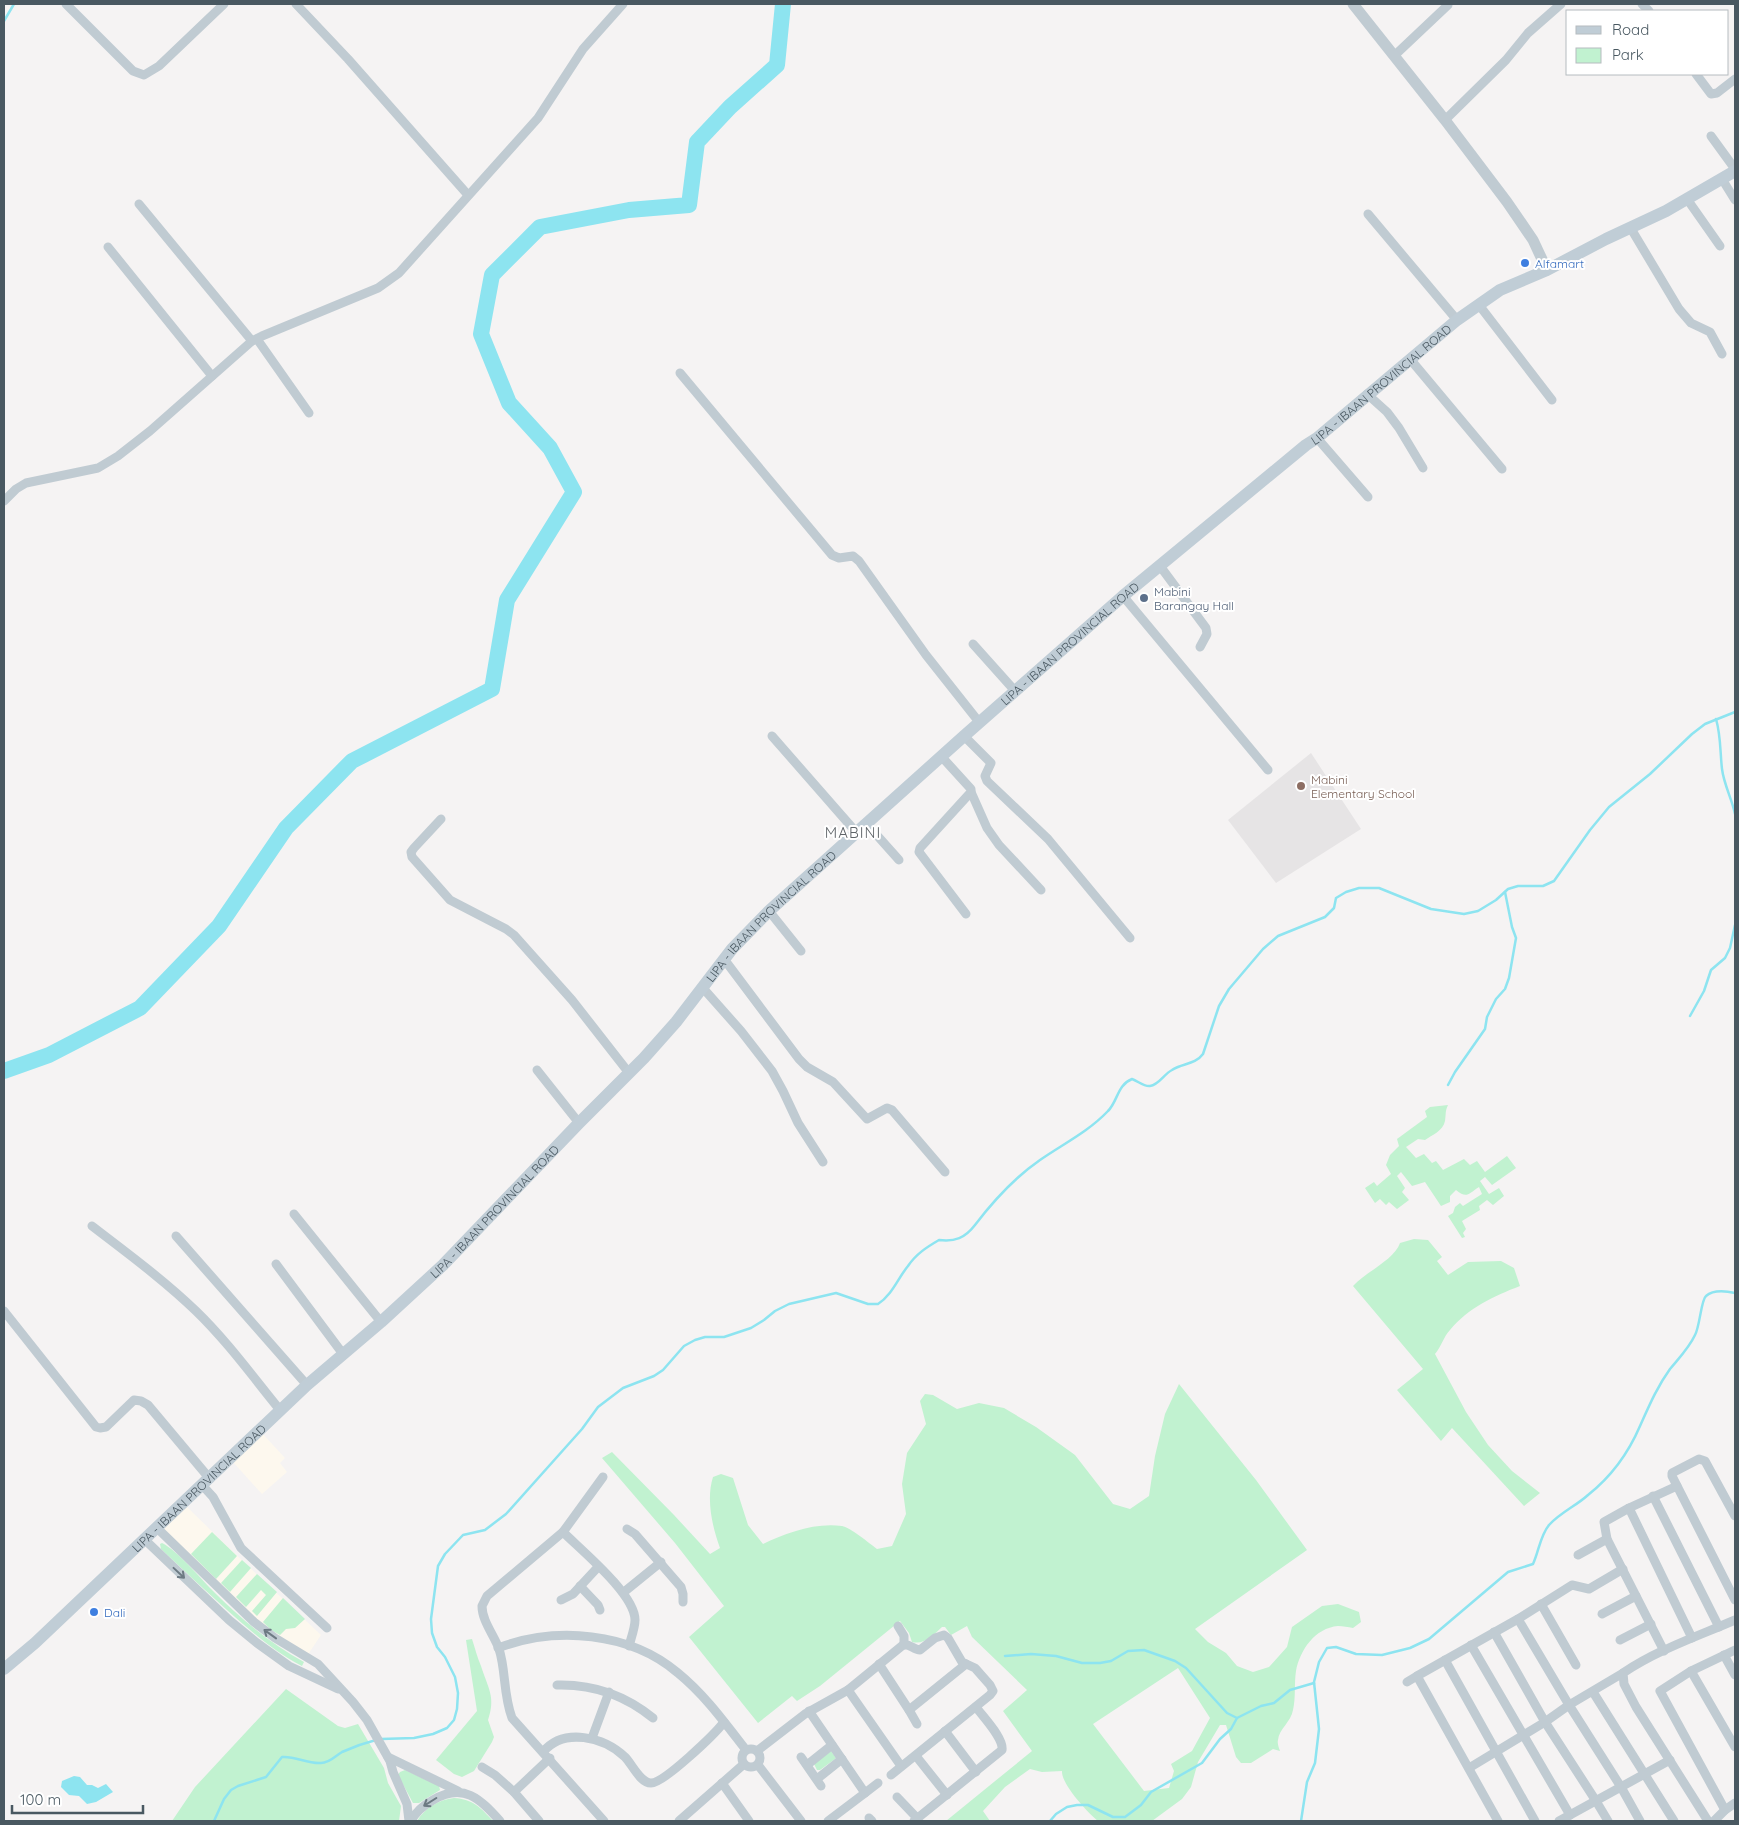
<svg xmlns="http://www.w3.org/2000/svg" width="1739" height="1825" font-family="Quicksand,sans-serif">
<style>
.commercial{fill:#fdf8ee}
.education{fill:#e6e4e5}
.green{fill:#c1f2d0;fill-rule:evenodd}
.water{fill:#8de4f0}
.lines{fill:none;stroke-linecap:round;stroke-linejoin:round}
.stream{stroke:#8de4f0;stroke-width:2.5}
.river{stroke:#8de4f0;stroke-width:16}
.minor{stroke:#c0cbd2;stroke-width:9}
.tertiary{stroke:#c0cbd2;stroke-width:11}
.secondary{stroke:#c0cdd6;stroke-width:12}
.oneway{stroke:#6d7a83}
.shop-dot{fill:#3f7fe0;stroke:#fff;stroke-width:2}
.service-dot{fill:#5c6f8a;stroke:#fff;stroke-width:2}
.education-dot{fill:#8d6e63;stroke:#fff;stroke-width:2}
.labels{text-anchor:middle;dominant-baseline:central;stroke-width:4;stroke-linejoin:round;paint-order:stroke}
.shop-label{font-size:12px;fill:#366cbe;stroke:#fff;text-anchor:start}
.street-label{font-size:12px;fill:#495861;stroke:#fff}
.service-label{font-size:12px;fill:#4e5e75;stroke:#fff;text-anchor:start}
.education-label{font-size:12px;fill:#785e54;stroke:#fff;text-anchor:start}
.quarter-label{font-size:15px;letter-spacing:1px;fill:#5f6468;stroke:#fff}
</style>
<rect width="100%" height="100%" fill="#f5f3f3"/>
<g class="commercial">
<polygon points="261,1432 285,1458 280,1463 287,1472 262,1494 233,1462"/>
<polygon points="185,1505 229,1548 321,1635 307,1656 275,1636 159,1528"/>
</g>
<polygon class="education" points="1311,753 1361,829 1276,883 1228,820"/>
<g class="green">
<path d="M1448,1105c-3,6 -2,10 -3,16 -2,10 -13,14 -20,19l-7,-1 -12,8 10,11 8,-4 8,9 4,-2 7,9 21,-11 6,6 7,-4 8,11 22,-16 9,12 -24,17 -7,-8 -5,4 9,13 10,-6 5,8 -11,9 -6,-5 -8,6 1,4 -18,11 4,8 -3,4 2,4 -3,1 -14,-22 5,-3 2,-6 5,-4 3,3 19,-12 -3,-7c-11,7 -12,12 -23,3l-6,6v6l-9,4 -16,-24 -13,4 -11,-14 -4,4 8,12 -3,4 7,8 -12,9 -8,-7 -3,3 -6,-6 -5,4 -10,-15 9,-6 3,4 14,-12 -5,-9 4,-10 9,-9 -2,-7 30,-22 -2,-6 5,-4z"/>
<path d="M1414,1239l14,1 14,17 -5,4 11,14 20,-13 33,-1 13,7 6,18c-26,10 -52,22 -70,44 -6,6 -9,17 -15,24l31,58 22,33 24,26 28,22 -16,13 -72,-78 -11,13 -44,-51 26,-21 -70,-83c14,-15 41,-26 47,-43z"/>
<path d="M1179,1384l77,96 51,70 -112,79 13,13 18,11 11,13 16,6 16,-5 18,-20 5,-20 30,-21 16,-2 21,8 2,10 -8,6c-5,-1 -10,-2 -15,-2 -23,2 -38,24 -42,45 -2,13 0,26 -3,39 -2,12 -14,19 -15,30 -1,3 1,8 2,11l-7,-2 -22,14h-10l-5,-6 -10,-32h-6l-22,37 -7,25 -9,12 -30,22h-54c-10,-8 -37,-37 -36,-50l-20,1 -12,-3 -25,18 -22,24 7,10h-44l86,-70 -29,-40 24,-21 -55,-53 -5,-11 -16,9 -6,-8h-3c-9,8 -17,18 -30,15l-3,-9 -9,-12 -80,65 -23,15 -5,-5 -34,27 -69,-86 35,-31 -49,-63 -73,-85 10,-6 62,63 36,39 10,-6c-8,-22 -14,-49 -7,-71l8,-3 12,4 15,47 15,19c22,-11 53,-22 79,-18 9,2 27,17 35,23l15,-3 14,-32 -4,-30 5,-31 19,-29 -6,-23 5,-7 8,1 24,14 22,-6 25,5 32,19 39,28 38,49 17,5 19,-13 6,-40 10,-42zM1178,1668l32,50 -18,33 -21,13 3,7 -5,17 -25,3 -51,-67z"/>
<polygon points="212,1532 237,1556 216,1579 191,1554"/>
<path d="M162,1543c15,7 40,37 53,50 26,26 56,51 89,69l-2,4c-29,-15 -51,-35 -75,-56 -22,-20 -44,-40 -66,-61l-1,-5z"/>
<polygon points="242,1560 251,1568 230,1592 221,1583"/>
<polygon points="257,1574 277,1592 257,1616 252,1611 266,1595 261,1590 246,1607 236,1597"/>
<polygon points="283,1598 305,1619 295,1628 286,1629 280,1635 271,1630 263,1622"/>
<path d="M472,1639c3,9 5,18 9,27 7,22 15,31 7,54l6,17 -2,5 -18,29 -12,6 -8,-3 -18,-14 41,-49 -11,-71z"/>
<polygon points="286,1689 338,1726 345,1728 358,1724 384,1768 388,1783 401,1806 399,1821 172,1821 195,1787"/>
<polygon points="831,1751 836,1758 835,1759 820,1770 817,1770 814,1764"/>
<polygon points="405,1770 439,1786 440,1790 419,1803 413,1803 398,1775 400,1772"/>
<path d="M454,1798c19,1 27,10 39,23h-76c8,-13 21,-21 37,-23z"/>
</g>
<polygon class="water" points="74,1776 80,1777 87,1785 92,1785 98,1788 106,1784 113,1792 96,1802 87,1804 79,1796 69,1795 61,1787 62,1781"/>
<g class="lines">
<g class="stream">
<polyline points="4,21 14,4"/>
<path d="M1716,719c5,17 4,33 6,50 2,16 10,30 13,45"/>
<polyline points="1690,1016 1704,991 1711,970 1725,958 1730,948 1735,925"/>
<polyline points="1448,1085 1455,1072 1485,1029 1487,1017 1496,999 1505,989 1509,978 1516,938 1512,927 1505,892"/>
<polyline points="1005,1656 1031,1654 1056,1656 1082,1663 1100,1663 1111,1661 1128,1651 1144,1650 1175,1661 1186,1668 1227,1713 1237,1718"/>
<path d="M381,1739l33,-1 19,-4 14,-6 7,-8 3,-11 1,-16 -3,-16 -10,-20 -8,-10 -5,-14 -1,-14 7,-53 7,-12 18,-19 22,-5 21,-16 76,-85 16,-22 25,-19 31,-12 9,-6 21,-24 11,-6 10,-3h19l27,-9 13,-8 11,-9 14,-7 47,-11 32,11h10c14,-9 20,-26 30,-38 8,-12 19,-19 31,-26 16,2 26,-2 36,-15 19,-25 39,-47 65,-65 23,-16 48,-28 68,-49 10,-10 9,-26 24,-32 6,2 12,8 18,7 9,-1 14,-12 22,-16 10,-7 23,-5 31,-16l16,-48 10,-17 34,-40 15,-13 47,-19 9,-9 2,-10 10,-6 13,-4h20l52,21 33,5 14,-3 18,-11 12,-11 10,-3h25l11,-5 36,-51 19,-23 41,-33 42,-40 13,-10 30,-12"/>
<path d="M214,1821l10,-22 7,-9 7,-4 28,-9 16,-20c14,-1 25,7 39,6 9,0 14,-7 21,-11 11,-5 22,-9 34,-12"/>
<polyline points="1050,1821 1056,1814 1067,1807 1077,1805 1088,1805 1113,1817 1125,1817 1141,1805 1151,1792 1202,1763 1220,1739 1231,1729 1237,1718 1261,1706 1274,1703 1290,1690 1314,1683"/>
<path d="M1301,1821l6,-39 8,-19 4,-34 -5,-47 5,-20 8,-14 9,-1 20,7 26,1 28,-7 19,-9 79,-67 25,-8c6,-13 7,-28 16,-39 12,-13 27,-19 39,-30 24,-19 40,-41 52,-69 9,-20 17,-39 30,-57 9,-11 19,-21 25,-34 5,-9 6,-35 11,-39 8,-7 20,-5 29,-3"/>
</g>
<polyline class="river" points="4,1071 49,1055 140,1008 219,926 286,828 352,761 492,689 507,600 574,492 550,448 509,403 481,334 492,275 540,227 629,210 689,205 697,142 730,107 777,65 783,4"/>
<g class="minor">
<polyline points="66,4 133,71 144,75 159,66 224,4"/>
<polyline points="296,4 348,59 468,195"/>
<polyline points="1642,4 1649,11"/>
<polyline points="1394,56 1448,5"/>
<polyline points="1696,74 1711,94 1717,93 1735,79"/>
<polyline points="1445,120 1506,60 1528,33 1561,4"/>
<polyline points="1711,136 1735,169"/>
<polyline points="1722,179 1735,200"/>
<polyline points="1687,199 1720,246"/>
<polyline points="139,204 252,341"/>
<polyline points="1368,214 1457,320"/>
<polyline points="1630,227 1679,309 1691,323 1710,332 1722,354"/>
<polyline points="108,247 212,376"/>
<polyline points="1479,305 1552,400"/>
<polyline points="257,339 309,413"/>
<polyline points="1410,359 1502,469"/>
<polyline points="680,373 832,555 839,558 853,556 859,561 926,655 979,722"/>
<polyline points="1367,394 1387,412 1399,428 1423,468"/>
<polyline points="1317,438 1368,497"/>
<polyline points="4,501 16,489 26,483 98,468 118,456 150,431 252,341 262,336 378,288 399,273 538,118 583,49 623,4"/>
<polyline points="1160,566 1206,628 1207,634 1200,647"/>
<polyline points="1123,596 1268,770"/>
<polyline points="973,644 1015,691"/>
<polyline points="772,736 856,832"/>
<polyline points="964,736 991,763 985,776 987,781 1048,839 1130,938"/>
<polyline points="941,756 971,789 971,792 920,848 919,852 966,914"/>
<polyline points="971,792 987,828 999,845 1041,890"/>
<polyline points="441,819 414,848 411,852 412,857 450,900 506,929 514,935 572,1000 629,1073"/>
<polyline points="866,823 899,860"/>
<polyline points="769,911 801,951"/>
<polyline points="724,959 799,1059 807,1067 833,1082 867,1119 887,1108 892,1110 945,1172"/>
<polyline points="702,987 741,1031 772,1071 783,1091 798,1123 823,1162"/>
<polyline points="537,1070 579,1123"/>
<polyline points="294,1214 381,1322"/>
<path d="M92,1226c35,27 72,54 104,85 31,30 57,66 84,99"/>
<polyline points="176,1236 307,1385"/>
<polyline points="276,1264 343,1354"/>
<polyline points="4,1311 96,1427 100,1428 106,1427 134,1400 141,1401 148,1405 210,1479"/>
<path d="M603,1477l-40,55 -76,64 -5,10c0,15 12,29 17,43 7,21 4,45 13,69l92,103"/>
<polyline points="202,1485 213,1497 241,1548 327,1628"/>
<polyline points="1653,1496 1719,1627"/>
<polyline points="1629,1508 1692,1638"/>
<polyline points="1735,1516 1705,1461 1699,1459 1672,1473 1672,1476 1735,1600"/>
<polyline points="157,1528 254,1622 275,1638 318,1664 353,1702 367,1720 390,1761 393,1772 407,1804 409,1821"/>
<polyline points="627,1529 635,1534 681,1587 683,1594 683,1602"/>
<path d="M563,1532c18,18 72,62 72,88 0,8 -4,18 -6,26"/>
<polyline points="144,1539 229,1620 257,1643 289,1666 338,1689"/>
<polyline points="1578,1555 1607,1539"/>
<polyline points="580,1586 598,1605 600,1610"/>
<polyline points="624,1592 661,1562"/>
<polyline points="561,1600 573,1594 598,1567"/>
<polyline points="1541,1604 1576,1665"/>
<polyline points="1602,1614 1636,1596"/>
<polyline points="1518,1619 1569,1705 1621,1787 1640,1821"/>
<polyline points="898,1626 904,1636 904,1645"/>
<polyline points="1494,1632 1545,1722 1596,1801 1608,1821"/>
<polyline points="1620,1640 1651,1624"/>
<polyline points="1471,1645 1570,1815"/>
<path d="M498,1648c58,-22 132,-16 180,25 27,22 47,50 68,77"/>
<polyline points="1664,1651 1607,1539 1604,1522 1629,1508 1677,1486"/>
<polyline points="1724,1655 1735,1675"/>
<polyline points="1445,1660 1535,1821"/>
<polyline points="879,1664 909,1710 966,1664"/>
<polyline points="1691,1671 1735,1747"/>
<polyline points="1407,1682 1417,1676"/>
<path d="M557,1685c36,-1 69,11 96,33"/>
<path d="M848,1690l55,-45c7,-2 10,5 17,5l15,-12 9,-3 4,3 14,24 13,6 15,17 3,6 -3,4 -99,80"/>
<polyline points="1593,1692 1674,1821"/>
<polyline points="909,1710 917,1724"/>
<polyline points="809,1711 865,1793 828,1821"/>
<polyline points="945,1731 976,1772"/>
<polyline points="592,1738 609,1692"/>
<circle cx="751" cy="1758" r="9"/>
<polyline points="757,1751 805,1714 848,1690 901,1766"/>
<path d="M543,1752c21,-25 61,-15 82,5 7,7 15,26 26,26 13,0 64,-49 73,-61"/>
<polyline points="916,1756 947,1795"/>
<polyline points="388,1757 458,1791"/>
<polyline points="801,1757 821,1786"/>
<polyline points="758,1765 801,1821"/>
<polyline points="807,1765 832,1745"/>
<polyline points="482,1767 495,1775 514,1792"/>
<polyline points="1469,1768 1545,1722 1569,1705 1623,1673"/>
<polyline points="817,1779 842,1759"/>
<polyline points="722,1783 749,1821"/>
<polyline points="865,1793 878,1783"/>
<polyline points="897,1797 918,1819"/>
<polyline points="1725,1810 1660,1691 1691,1671 1735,1650"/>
<polyline points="869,1818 872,1821"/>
<path d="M411,1821c5,-10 13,-16 22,-21 31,-18 47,-1 67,21"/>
<polyline points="539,1821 514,1792 550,1758"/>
<polyline points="679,1821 744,1764"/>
<path d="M914,1821l88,-71c2,-12 -19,-33 -26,-43"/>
<polyline points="1498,1821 1417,1676 1518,1619 1572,1585 1589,1589 1623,1569"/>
<polyline points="1559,1821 1670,1760"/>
<path d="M1708,1821l-72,-114 -12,-23 -1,-11c34,-23 75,-37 112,-53"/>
<polyline points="1714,1821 1725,1810 1735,1803"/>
</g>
<polyline class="tertiary" points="1353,4 1445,120 1507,202 1533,240 1547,270"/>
<path class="secondary" id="s1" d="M4,1669l31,-26 272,-258 74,-63 62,-57 136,-142 65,-65 32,-36 56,-73 37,-38 195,-175 159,-140 183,-151 11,-7 140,-118 43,-30 47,-20 59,-31 60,-28 69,-40"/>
</g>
<defs><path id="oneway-shaft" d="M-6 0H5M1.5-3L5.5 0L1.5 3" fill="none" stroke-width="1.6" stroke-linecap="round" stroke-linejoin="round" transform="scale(1.25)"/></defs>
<g class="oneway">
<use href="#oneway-shaft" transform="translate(179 1573) rotate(43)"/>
<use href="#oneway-shaft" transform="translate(270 1634) rotate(-144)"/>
<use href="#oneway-shaft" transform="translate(430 1802) rotate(148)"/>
</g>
<g class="shop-dot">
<circle cx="1525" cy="263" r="5"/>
<circle cx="94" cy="1612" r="5"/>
</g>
<circle class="service-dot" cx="1144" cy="598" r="5"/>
<circle class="education-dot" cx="1301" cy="786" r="5"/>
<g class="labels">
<g class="shop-label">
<text x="1535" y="263">Alfamart</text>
<text x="104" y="1612">Dali</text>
</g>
<g class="street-label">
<text stroke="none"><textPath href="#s1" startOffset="1886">LIPA - IBAAN PROVINCIAL ROAD</textPath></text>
<text stroke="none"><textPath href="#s1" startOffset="1481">LIPA - IBAAN PROVINCIAL ROAD</textPath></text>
<text stroke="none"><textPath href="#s1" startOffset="1076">LIPA - IBAAN PROVINCIAL ROAD</textPath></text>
<text stroke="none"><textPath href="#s1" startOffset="671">LIPA - IBAAN PROVINCIAL ROAD</textPath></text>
<text stroke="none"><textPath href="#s1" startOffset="266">LIPA - IBAAN PROVINCIAL ROAD</textPath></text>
</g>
<g class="service-label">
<text x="1154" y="591">Mabini<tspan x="1154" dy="14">Barangay Hall</tspan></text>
</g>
<g class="education-label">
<text x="1311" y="779">Mabini<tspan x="1311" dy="14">Elementary School</tspan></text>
</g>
<g class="quarter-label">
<text x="853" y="832">MABINI</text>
</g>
</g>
<rect width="1739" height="1825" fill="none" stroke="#495861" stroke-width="10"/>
<rect x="1566" y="10" width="162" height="65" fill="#ffffff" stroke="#b6bcc0"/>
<rect x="1576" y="26" width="25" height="8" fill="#c0cdd6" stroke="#b6bcc0"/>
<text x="1612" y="35" font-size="15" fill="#495861">Road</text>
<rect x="1576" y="48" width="25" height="15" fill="#c1f2d0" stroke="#b6bcc0"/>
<text x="1612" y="60" font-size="15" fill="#495861">Park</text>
<path d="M12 1805v8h131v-8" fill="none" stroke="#495861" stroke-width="2.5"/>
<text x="20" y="1805" font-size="15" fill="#495861" stroke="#ffffff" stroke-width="4" paint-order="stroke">100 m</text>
</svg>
